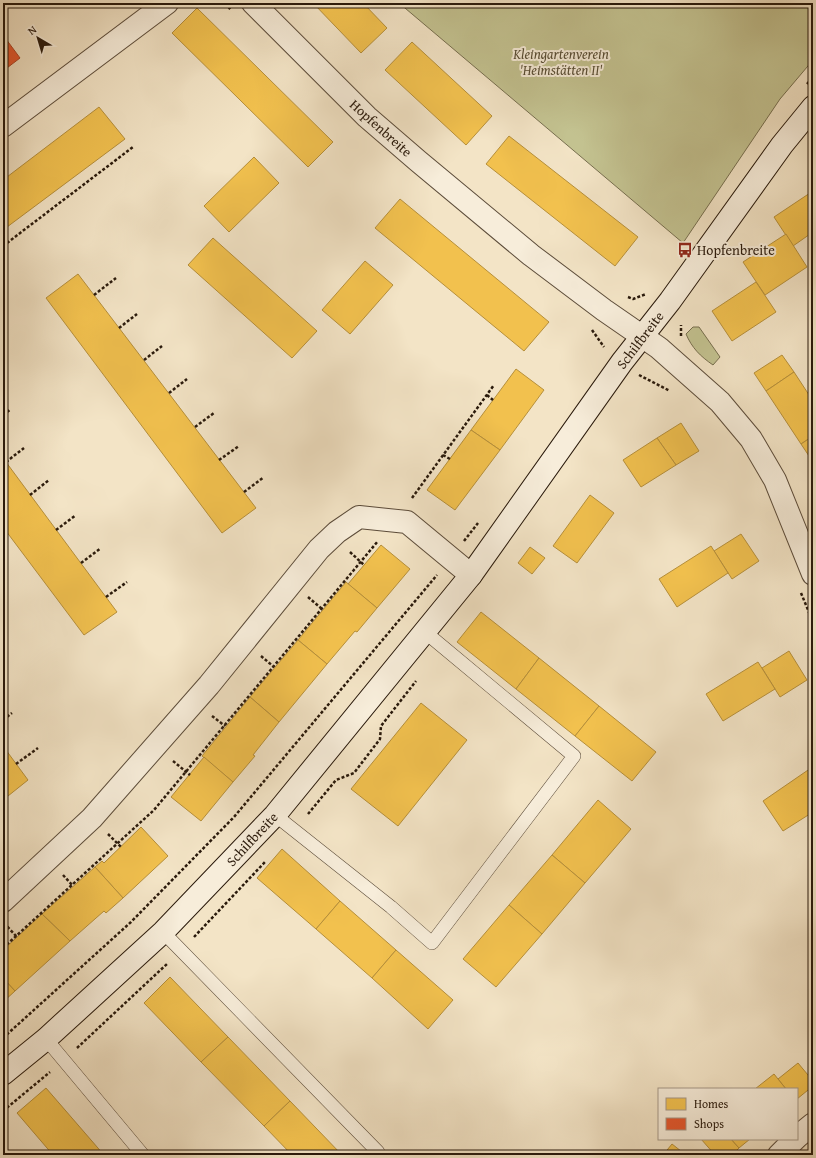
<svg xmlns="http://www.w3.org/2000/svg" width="816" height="1158" font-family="'Gentium Book Plus',serif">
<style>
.green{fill:#c3c290;stroke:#766e4e}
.homes{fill:#f2c14e;stroke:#b68f3a}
.shops{fill:#e4572e;stroke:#ac4424}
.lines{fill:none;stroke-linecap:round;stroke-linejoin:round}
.service-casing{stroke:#5c4c3a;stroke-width:14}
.minor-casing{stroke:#5c4c3a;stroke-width:24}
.secondary-casing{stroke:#29190b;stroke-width:24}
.path{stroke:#29190b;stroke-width:2.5;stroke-dasharray:3 2;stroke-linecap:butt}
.service{stroke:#f7edda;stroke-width:13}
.minor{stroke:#f7edda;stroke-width:22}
.secondary{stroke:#f7edda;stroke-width:22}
.labels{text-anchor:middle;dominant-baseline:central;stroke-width:4;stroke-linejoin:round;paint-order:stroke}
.park-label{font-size:14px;font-style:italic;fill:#574c33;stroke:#f7edda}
.street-label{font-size:14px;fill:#29190b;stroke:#f7edda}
.poi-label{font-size:14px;fill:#29190b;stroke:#f7edda;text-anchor:start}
</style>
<rect width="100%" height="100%" fill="#f3e4c6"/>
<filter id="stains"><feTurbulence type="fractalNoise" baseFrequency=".005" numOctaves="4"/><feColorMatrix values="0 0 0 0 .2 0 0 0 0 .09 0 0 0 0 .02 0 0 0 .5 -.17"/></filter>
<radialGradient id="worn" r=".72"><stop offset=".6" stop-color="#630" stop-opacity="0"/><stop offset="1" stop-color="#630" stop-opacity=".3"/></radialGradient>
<g class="green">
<polygon points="399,3 813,3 813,60 780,99 683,243"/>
<path d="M693,327h6l21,30 -7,8c-13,-9 -21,-17 -27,-31z"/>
</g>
<g class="homes">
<polygon points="313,3 363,3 387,28 361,53"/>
<polygon points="197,8 333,142 308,167 172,33"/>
<polygon points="412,42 492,116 466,145 385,70"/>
<polygon points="99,107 125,139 3,230 3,180"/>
<polygon points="509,136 638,237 615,266 486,164"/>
<polygon points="254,157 279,183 229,232 204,206"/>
<polygon points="813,191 813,232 793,246 774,217"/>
<polygon points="400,199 549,322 524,351 375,228"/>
<polygon points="786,234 807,267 765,295 743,262"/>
<polygon points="213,238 317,331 292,358 188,265"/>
<polygon points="365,261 393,285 350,334 322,310"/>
<polygon points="78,274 256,508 222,533 46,298"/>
<polygon points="756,282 776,312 732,341 712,311"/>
<polygon points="782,355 794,372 766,391 754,373"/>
<polygon points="516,369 544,390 500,450 471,430"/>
<polygon points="794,372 813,401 813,436 801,444 766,391"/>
<polygon points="681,423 699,451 676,465 657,438"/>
<polygon points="471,430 500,450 455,510 427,490"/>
<polygon points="813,436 813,462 801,444"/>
<polygon points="657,438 676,465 641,487 623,460"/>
<polygon points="3,458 117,612 84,635 3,527"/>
<polygon points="590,495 614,513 577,563 553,546"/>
<polygon points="741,534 759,561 732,579 714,551"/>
<polygon points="381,545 410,569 377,608 348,584"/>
<polygon points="711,546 728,573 677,607 659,579"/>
<polygon points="530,547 545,558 532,574 518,563"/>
<polygon points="346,582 377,608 357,632 355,631 327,664 298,640"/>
<polygon points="481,612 539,658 516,689 457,642"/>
<polygon points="298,640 327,664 279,722 250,697"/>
<polygon points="789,651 807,680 780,697 762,668"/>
<polygon points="539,658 599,706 575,736 516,689"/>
<polygon points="758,662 775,689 723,721 706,694"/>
<polygon points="250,697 279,722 253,755 255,756 233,782 202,756"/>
<polygon points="421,703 467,740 398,826 351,789"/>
<polygon points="599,706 656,752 632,781 575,736"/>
<polygon points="3,746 28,780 3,800"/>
<polygon points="204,757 233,782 201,821 171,797"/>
<polygon points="811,768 813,770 813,812 783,831 763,801"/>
<polygon points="598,800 631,829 585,883 552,855"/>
<polygon points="141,827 168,856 123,898 95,867 102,861 104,863"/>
<polygon points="282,849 340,901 316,929 257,878"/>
<polygon points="552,855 585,883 542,934 509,905"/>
<polygon points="95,867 123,898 106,913 104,911 70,941 42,914"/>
<polygon points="340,901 396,950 372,978 316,929"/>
<polygon points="509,905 542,934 496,987 463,959"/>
<polygon points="42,914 70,941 15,991 3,978 3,950"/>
<polygon points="396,950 453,1000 428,1029 372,978"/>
<polygon points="170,977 228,1037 201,1062 144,1003"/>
<polygon points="3,978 15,991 3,1002"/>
<polygon points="228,1037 290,1101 264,1126 201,1062"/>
<polygon points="798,1063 813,1081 813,1086 797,1099 797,1089 786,1089 778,1079"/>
<polygon points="774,1074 786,1089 755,1089"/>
<polygon points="46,1088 104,1155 53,1155 17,1113"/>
<polygon points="290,1101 342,1155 292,1155 264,1126"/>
<polygon points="701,1139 731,1139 739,1148 732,1155 725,1155 723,1152 719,1155 715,1155"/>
<polygon points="731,1139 750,1139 739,1148"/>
<polygon points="672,1144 686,1155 663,1155"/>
</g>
<polygon class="shops" points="3,35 20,58 3,71"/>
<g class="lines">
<g class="service-casing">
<g id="service">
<polyline points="275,815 391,907 432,943 574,756 425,632"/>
<polyline points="163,932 378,1152 375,1155"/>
<polyline points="46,1039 143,1155"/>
</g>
</g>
<g class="minor-casing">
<g id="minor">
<polyline points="253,3 367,117 418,161 531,255 604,310 659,348 720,402 751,439 775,480 813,574"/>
<polyline points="3,126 167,3"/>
<polyline points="3,901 92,818 209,685 319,549 337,532 359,517 407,522 471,575"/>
<polyline points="797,1137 813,1124"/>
<polyline points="779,1155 795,1139"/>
</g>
</g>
<g class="secondary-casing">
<polyline id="secondary" points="3,1074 46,1039 163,932 275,815 471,575 622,362 670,301 782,145 813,107"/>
</g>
<g class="path">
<polyline points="225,3 231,10"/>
<polyline points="807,84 813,77"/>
<polyline points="3,246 133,147"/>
<polyline points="94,295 116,278"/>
<polyline points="628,297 633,299 646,294"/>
<polyline points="119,328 137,314"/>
<polyline points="592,330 604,347"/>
<polyline points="681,336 681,325"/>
<polyline points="144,360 162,346"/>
<polyline points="639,375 670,391"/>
<polyline points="3,382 4,382"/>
<polyline points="169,393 187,379"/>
<polyline points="487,395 493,400"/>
<polyline points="3,415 11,409"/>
<polyline points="195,427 214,413"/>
<polyline points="443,455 450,459"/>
<polyline points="219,460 239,446"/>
<polyline points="6,462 24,448"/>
<polyline points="244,492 264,477"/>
<polyline points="30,495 49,480"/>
<polyline points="412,498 494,385"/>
<polyline points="56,530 76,515"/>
<polyline points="464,541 478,523"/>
<polyline points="350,552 364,565"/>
<polyline points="81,563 101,548"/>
<polyline points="801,593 813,622"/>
<polyline points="106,597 127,582"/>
<polyline points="308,597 322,609"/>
<polyline points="261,656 274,667"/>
<polyline points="212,716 225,726"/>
<polyline points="3,720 12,713"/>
<polyline points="173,761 190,775"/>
<polyline points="16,764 38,748"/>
<polyline points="308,814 336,780 354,773 380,739 381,726 416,681"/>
<polyline points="108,834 121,847"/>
<polyline points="63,875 73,886"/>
<polyline points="4,923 17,937"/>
<polyline points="194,937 265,862"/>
<polyline points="3,948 154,810 378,541"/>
<polyline points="3,1038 131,922 234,817 437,575"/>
<polyline points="77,1048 168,963"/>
<polyline points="3,1111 50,1072"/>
</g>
<use href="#service" class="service"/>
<use href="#minor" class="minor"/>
<use href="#secondary" class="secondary"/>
</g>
<defs>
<g id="bus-bare" transform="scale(1.2)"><path d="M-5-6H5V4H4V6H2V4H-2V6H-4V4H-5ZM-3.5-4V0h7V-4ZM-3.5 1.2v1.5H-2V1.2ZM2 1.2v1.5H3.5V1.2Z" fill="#8f2418" stroke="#f7edda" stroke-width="2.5" paint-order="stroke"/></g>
</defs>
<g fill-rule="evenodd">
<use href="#bus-bare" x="685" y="250"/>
</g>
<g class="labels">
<g class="park-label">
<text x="561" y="54">Kleingartenverein<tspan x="561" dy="16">'Heimstätten II'</tspan></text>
</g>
<g class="street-label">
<text transform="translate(381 128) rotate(42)">Hopfenbreite</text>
<text transform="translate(640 340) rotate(-53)">Schilfbreite</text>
<text transform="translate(252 839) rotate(-47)">Schilfbreite</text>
</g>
<g class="poi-label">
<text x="697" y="250">Hopfenbreite</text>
</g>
</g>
<rect width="816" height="1158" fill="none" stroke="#f3e4c6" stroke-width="16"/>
<rect x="4" y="4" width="808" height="1150" fill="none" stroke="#29190b" stroke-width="2"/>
<rect x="8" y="8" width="800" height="1142" fill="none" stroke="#29190b"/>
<rect x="658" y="1088" width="140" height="52" fill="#f7edda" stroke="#a59887"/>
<rect x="666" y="1098" width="20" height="12" fill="#f2c14e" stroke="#a59887"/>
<text x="694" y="1108" font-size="12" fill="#29190b">Homes</text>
<rect x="666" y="1118" width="20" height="12" fill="#e4572e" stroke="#a59887"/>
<text x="694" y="1128" font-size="12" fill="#29190b">Shops</text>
<g transform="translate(38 38) rotate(322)" stroke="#f7edda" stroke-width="3" paint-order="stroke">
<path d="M0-3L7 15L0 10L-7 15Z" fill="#29190b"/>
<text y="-6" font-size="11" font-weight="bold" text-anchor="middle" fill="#29190b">N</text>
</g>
<rect width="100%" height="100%" filter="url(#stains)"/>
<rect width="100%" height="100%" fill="url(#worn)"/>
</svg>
